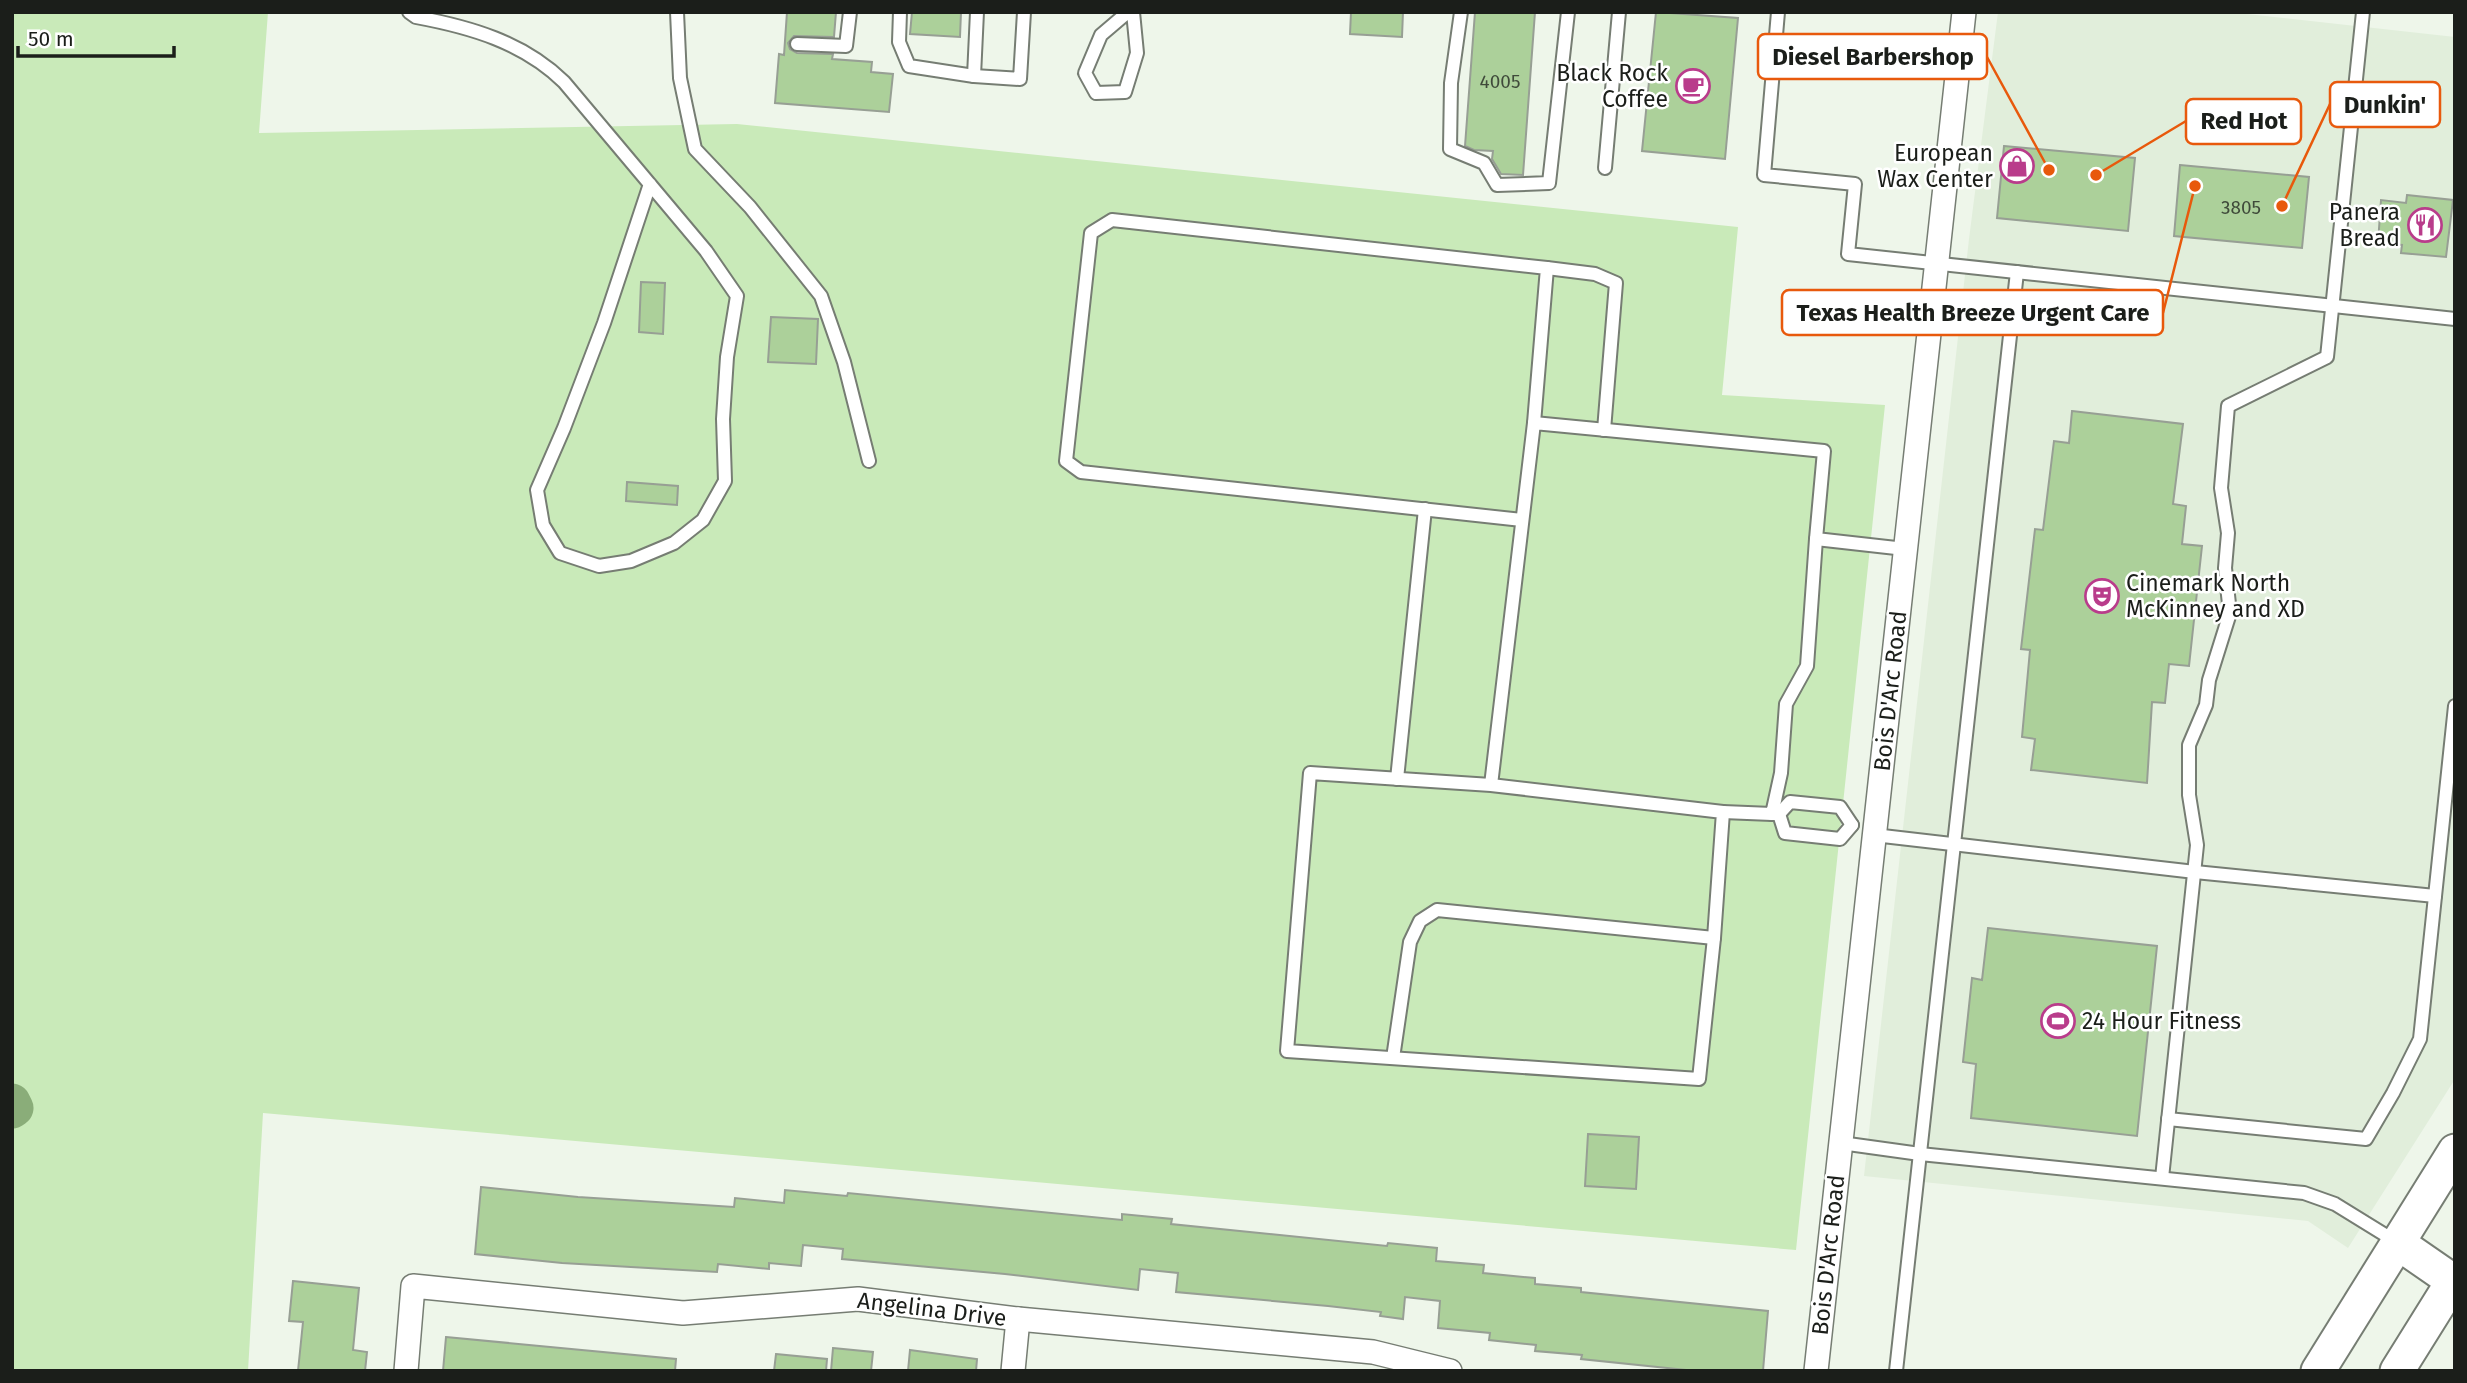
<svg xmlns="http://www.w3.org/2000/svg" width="2467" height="1383" font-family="'Fira Sans',sans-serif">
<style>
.built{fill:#e1eedb}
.green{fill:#c9eab9}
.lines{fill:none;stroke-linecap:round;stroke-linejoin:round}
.river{stroke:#8aad79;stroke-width:37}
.building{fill:#acd09a;stroke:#979f94;stroke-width:2}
.lane-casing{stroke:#767d73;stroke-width:16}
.street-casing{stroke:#767d73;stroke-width:26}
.secondary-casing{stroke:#767d73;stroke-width:37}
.lane{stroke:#fff;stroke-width:12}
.street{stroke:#fff;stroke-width:23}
.secondary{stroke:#fff;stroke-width:33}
.labels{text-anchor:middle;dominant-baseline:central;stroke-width:5;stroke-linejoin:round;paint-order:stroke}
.number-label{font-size:19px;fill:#3f4a3a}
.poi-label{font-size:23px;fill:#1b1e1a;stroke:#fff;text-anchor:end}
.street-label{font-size:23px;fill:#1b1e1a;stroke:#fff}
.leader{fill:none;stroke:#e8590c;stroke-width:2.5}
.callout-dot{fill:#e8590c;stroke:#fff;stroke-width:2.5}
.callout{fill:#fff;stroke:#e8590c;stroke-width:2.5}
.callout-label{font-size:24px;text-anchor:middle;font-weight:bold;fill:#1b1e1a}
</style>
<rect width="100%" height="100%" fill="#eef6ea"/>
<polygon class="built" points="1998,12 2229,12 2455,37 2455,1079 2348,1248 2308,1221 1864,1176 1969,239"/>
<polygon class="green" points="12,12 268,12 259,133 737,124 1738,227 1722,395 1885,405 1796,1250 263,1113 248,1371 12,1371"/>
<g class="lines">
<polyline class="river" points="12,1102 15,1108 12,1110"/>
</g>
<g class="building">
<polygon points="787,12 836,12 834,37 794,36 788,43 790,49 797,53 833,54 832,59 872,62 871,72 893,74 889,112 775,103 779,54 784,55"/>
<polygon points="912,12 961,12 960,37 910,34"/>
<polygon points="1351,12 1403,12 1402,37 1350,34"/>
<polygon points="1475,12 1535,12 1523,175 1501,174 1492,159 1493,151 1474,150 1465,146"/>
<polygon points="1656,12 1738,18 1725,159 1642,151"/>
<polygon points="2004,146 2135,158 2128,231 1997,218"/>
<polygon points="2180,165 2309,177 2302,248 2174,236"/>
<polygon points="2407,195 2453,200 2446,257 2401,253 2402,245 2378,243 2381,200 2406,203"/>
<polygon points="641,282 665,283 663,334 639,332"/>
<polygon points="771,317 818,319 816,364 768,362"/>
<polygon points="2072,411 2183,424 2173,504 2186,506 2182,544 2202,546 2189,666 2169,664 2165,703 2152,702 2147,783 2031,770 2035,739 2022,737 2030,650 2021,649 2035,529 2043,530 2054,441 2069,443"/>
<polygon points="627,482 678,486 677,505 626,501"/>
<polygon points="1988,928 2157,946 2137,1136 1971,1118 1976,1064 1963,1062 1972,978 1982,980"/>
<polygon points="1588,1134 1639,1137 1636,1189 1585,1186"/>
<polygon points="481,1187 578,1197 734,1207 735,1198 784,1203 785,1190 847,1196 848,1193 1122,1220 1122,1214 1172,1219 1171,1224 1387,1246 1388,1243 1437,1248 1436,1261 1484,1265 1483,1273 1535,1278 1535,1284 1581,1288 1581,1292 1768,1311 1763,1371 1696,1371 1581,1359 1582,1355 1535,1351 1536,1345 1489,1340 1490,1333 1438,1328 1440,1301 1405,1297 1403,1319 1380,1316 1381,1312 1328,1306 1176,1292 1178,1273 1140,1269 1138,1290 1005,1274 842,1259 843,1249 803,1245 801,1266 769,1263 769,1269 718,1264 717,1272 562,1263 475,1254"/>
<polygon points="293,1281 359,1288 353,1350 367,1352 365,1371 298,1371 303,1322 289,1321"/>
<polygon points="446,1337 676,1359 675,1371 443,1371"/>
<polygon points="833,1348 873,1352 871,1371 831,1371"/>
<polygon points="910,1350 977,1359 976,1371 908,1371"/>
<polygon points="776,1354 827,1359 826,1371 774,1371"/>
</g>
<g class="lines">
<g class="lane-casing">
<g id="lane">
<path d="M409,12l7,5c54,10 107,25 148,65l142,169 31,45 -10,61 -4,62 2,62 -22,39 -29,23 -43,18 -32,5 -39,-13 -17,-28 -6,-35 27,-62 40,-105 46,-139"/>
<polyline points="677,12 680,78 695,149 750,207 821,296 844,362 869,461"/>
<polyline points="900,12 899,42 909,66 974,76 977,12"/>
<polyline points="1128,12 1101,35 1085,73 1096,93 1125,92 1137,53 1133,12"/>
<polyline points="1461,12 1451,83 1450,149 1484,163 1497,185 1549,183 1568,12"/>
<polyline points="1778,12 1764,175 1855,184 1848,254 2455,319"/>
<polyline points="797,44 846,46 850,12"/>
<polyline points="974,76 1020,79 1024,12"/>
<polyline points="1605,168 1619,12"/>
<polyline points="1547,268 1595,274 1616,283 1604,430"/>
<polyline points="1522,520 1081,472 1066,461 1091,233 1112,220 1547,268 1534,423"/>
<polyline points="1397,779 1425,509"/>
<polyline points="1491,785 1310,773 1287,1051 1699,1079 1714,938 1723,812 1491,785 1534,423 1824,451 1816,539 1905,549"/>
<polyline points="1723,812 1772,814 1781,773 1786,704 1807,666 1816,539"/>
<polyline points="1772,814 1779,814 1790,802 1840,807 1852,825"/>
<polyline points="1779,814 1785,833 1840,839 1852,825"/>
<polyline points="1874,835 2195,872 2435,896"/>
<polyline points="1393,1058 1410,942 1420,921 1437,910 1714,938"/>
<polyline points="2168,1119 2366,1139 2393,1093 2420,1039 2455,706"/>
<polyline points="1841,1143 1920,1154 2304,1193 2335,1204 2395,1241"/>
<polyline points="2162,1178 2197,845 2189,795 2189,745 2206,705 2209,680 2230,613 2225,568 2228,533 2221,488 2228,406 2327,357 2363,12"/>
<polyline points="1896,1371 2017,272"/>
</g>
</g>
<g class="street-casing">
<g id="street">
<polyline points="406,1371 413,1286 683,1313 858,1299 1018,1319 1373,1352 1450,1371"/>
<polyline points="1013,1371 1018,1319"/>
<polyline points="1816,1371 1964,12"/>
</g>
</g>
<g class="secondary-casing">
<g id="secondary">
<polyline points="2398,1243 2453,1281"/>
<polyline points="2318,1371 2455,1151"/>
<polyline points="2397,1371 2455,1278"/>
</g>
</g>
<use href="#lane" class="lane"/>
<use href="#street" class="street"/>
<use href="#secondary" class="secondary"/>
</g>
<defs>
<g id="cafe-ring" transform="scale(1.75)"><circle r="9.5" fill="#fff" stroke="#b93c8b" stroke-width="1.5"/><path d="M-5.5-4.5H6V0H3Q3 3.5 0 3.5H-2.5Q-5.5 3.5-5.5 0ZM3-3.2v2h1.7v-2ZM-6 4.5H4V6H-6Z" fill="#b93c8b"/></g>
<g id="shop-ring" transform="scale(1.75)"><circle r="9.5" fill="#fff" stroke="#b93c8b" stroke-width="1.5"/><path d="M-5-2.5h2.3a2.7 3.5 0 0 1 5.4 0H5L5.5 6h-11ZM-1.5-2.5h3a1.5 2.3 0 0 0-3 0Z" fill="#b93c8b"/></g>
<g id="restaurant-ring" transform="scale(1.75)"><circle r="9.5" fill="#fff" stroke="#b93c8b" stroke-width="1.5"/><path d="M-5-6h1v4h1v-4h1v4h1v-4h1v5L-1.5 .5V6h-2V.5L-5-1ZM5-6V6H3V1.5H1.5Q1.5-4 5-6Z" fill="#b93c8b"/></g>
<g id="theatre-ring" transform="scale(1.75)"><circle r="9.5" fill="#fff" stroke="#b93c8b" stroke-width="1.5"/><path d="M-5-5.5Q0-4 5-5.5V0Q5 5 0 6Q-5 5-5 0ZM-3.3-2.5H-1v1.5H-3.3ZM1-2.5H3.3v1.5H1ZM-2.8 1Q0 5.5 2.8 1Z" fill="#b93c8b"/></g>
<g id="stadium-ring" transform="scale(1.75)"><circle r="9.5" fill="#fff" stroke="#b93c8b" stroke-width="1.5"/><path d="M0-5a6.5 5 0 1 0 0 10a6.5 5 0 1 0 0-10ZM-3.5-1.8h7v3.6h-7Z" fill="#b93c8b"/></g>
</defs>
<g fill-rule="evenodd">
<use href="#cafe-ring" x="1693" y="86"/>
<use href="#shop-ring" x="2017" y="166"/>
<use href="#restaurant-ring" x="2425" y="225"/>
<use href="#theatre-ring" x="2102" y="596"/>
<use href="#stadium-ring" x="2058" y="1021"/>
</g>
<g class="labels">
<g class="number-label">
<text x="1500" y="81">4005</text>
<text x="2241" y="207">3805</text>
</g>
<g class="poi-label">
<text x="1668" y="73">Black Rock<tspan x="1668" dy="26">Coffee</tspan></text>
<text x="1993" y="153">European<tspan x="1993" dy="26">Wax Center</tspan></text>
<text x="2400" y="212">Panera<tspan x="2400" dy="26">Bread</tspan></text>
<text x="2126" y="583" text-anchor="start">Cinemark North<tspan x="2126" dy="26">McKinney and XD</tspan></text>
<text x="2082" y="1021" text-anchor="start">24 Hour Fitness</text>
</g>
<g class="street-label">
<text transform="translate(1890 691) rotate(-84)">Bois D'Arc Road</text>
<text transform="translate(1828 1255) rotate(-84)">Bois D'Arc Road</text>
<text transform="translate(932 1309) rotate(7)">Angelina Drive</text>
</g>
</g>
<path class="leader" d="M2049 170L1987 57M2282 206L2330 104M2096 175L2186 121M2195 186L2163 313"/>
<g class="callout-dot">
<circle cx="2049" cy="170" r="7"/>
<circle cx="2282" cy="206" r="7"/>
<circle cx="2096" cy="175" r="7"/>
<circle cx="2195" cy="186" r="7"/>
</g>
<g class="callout">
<rect x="1758" y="34" width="229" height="45" rx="7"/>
<rect x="2330" y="82" width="110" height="45" rx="7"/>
<rect x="2186" y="99" width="115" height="45" rx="7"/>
<rect x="1782" y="290" width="381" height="45" rx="7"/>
</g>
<g class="callout-label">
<text x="1873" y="65">Diesel Barbershop</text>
<text x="2385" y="113">Dunkin'</text>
<text x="2244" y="129">Red Hot</text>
<text x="1973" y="321">Texas Health Breeze Urgent Care</text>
</g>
<rect width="2467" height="1383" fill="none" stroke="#1b1e1a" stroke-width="28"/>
<path d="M18 46v10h156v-10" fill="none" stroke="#1b1e1a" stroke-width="3.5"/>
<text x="28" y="46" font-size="21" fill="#1b1e1a" stroke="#ffffff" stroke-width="5" paint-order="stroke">50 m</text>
</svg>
